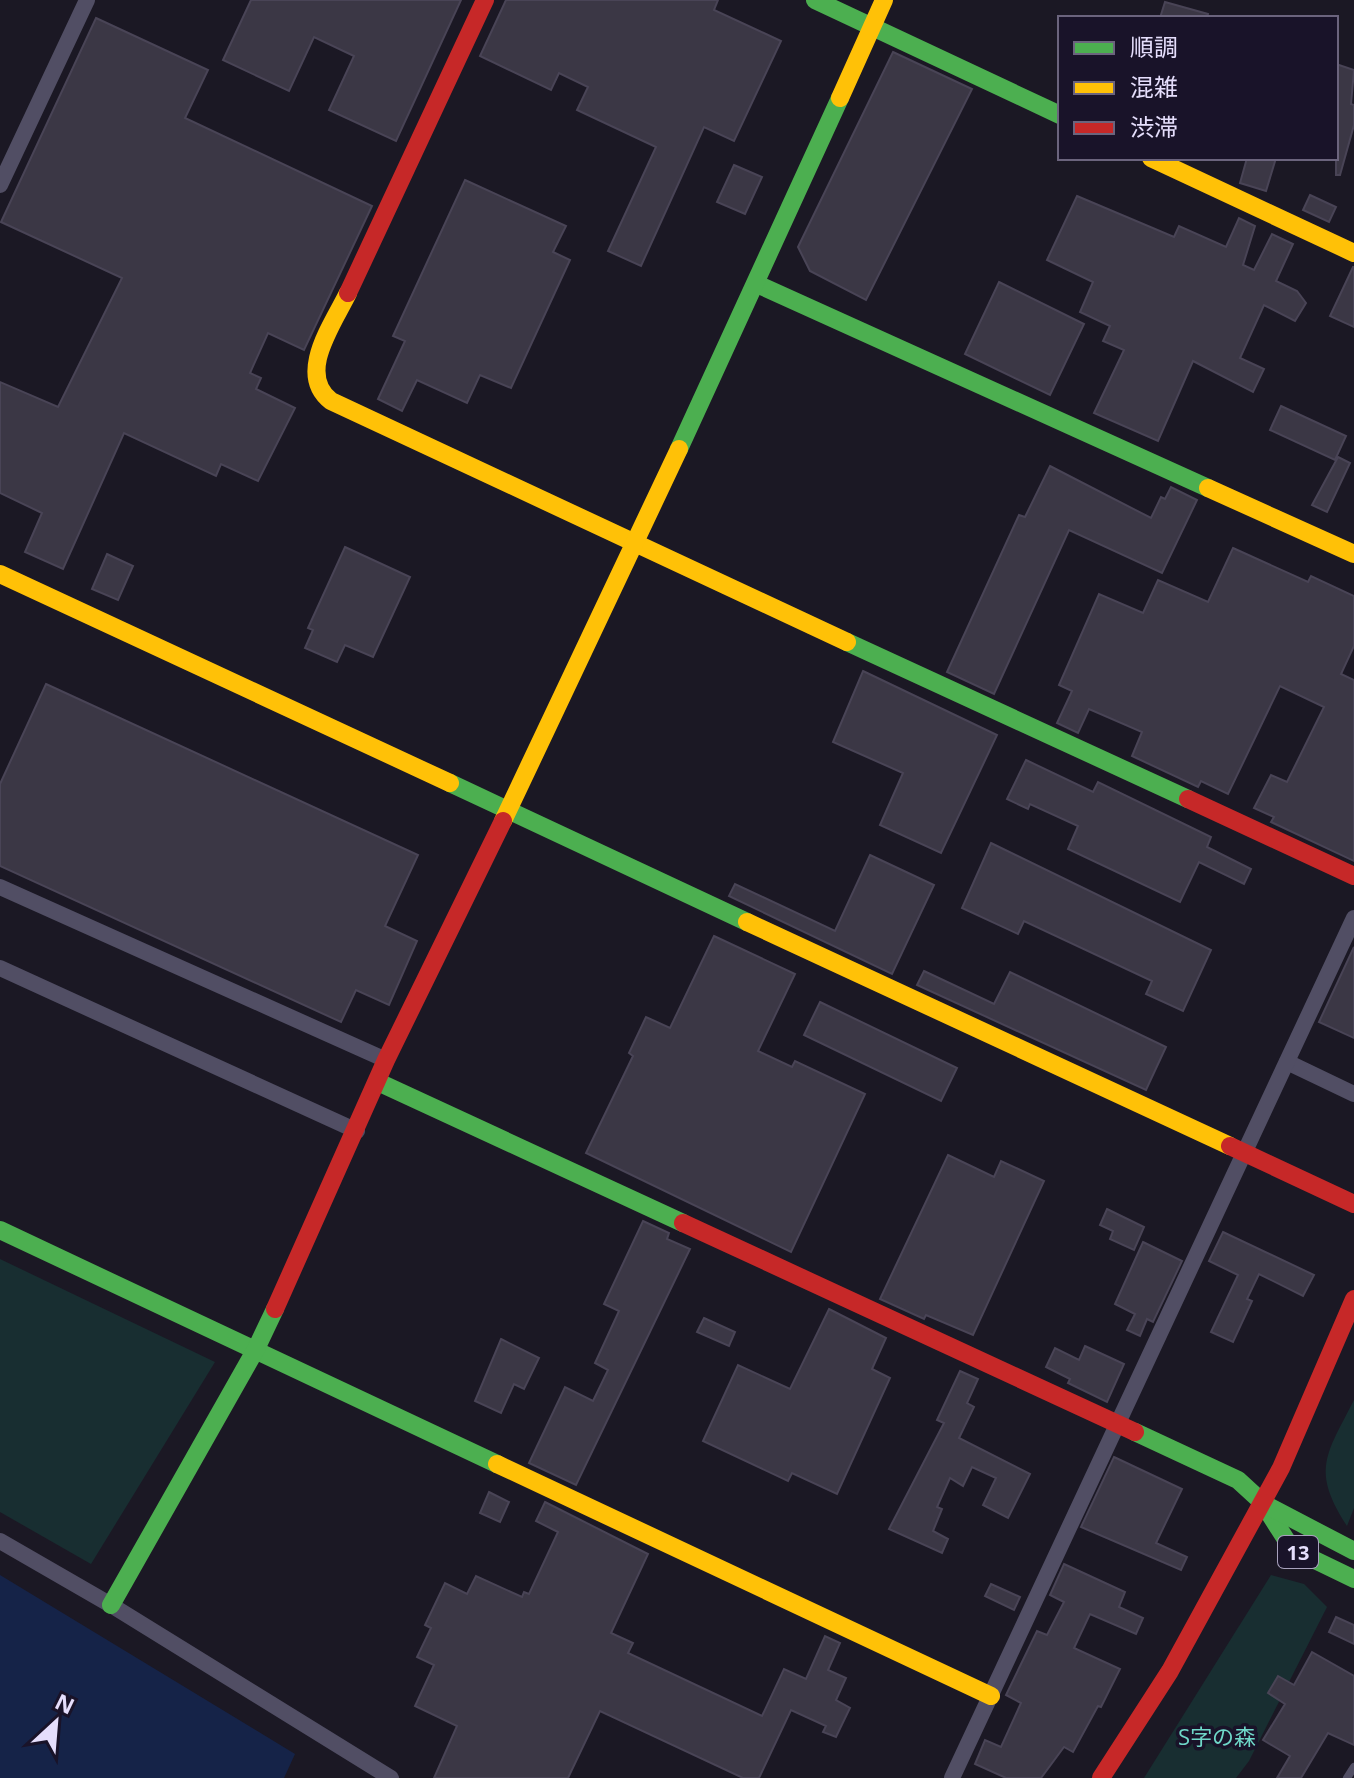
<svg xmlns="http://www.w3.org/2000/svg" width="1354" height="1778" font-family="'Open Sans','Noto Sans JP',sans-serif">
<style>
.green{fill:#182e31}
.water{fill:#152348}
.building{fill:#3b3745;stroke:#494456;stroke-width:2}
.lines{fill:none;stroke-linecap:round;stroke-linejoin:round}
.lane{stroke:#514e64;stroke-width:8}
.street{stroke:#514e64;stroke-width:16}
.fast{stroke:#4caf50;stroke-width:18}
.slow{stroke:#ffc107;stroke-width:18}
.jam{stroke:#c62828;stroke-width:18}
.labels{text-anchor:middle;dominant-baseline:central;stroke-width:7;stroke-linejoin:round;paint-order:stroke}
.shield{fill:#191329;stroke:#a8a1bd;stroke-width:2}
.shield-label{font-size:20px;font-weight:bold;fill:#e5defc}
.park-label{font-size:22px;fill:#6fd7c8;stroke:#191329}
</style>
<rect width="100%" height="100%" fill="#1b1824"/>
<g class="green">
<polygon points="0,1259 215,1362 91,1564 0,1512"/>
<path d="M1354,1400v108l-7,18c-36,-56 -21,-71 7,-126z"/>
<polygon points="1271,1575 1304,1584 1327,1607 1249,1761 1236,1778 1144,1778"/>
</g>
<polygon class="water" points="0,1575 295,1754 284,1778 0,1778"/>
<g class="building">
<polygon points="251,0 461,0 396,141 329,110 354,56 314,37 289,91 223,60"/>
<polygon points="506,0 718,0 714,10 781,41 734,141 704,127 641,266 608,251 656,147 577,110 588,87 559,73 551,90 480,56"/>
<polygon points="1165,2 1208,14 1207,18 1160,18"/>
<polygon points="96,18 208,70 185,118 372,206 304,350 268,333 250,373 261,378 256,389 295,408 258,481 221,464 216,476 124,433 63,569 25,552 42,513 0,493 0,382 58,407 122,278 1,222"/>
<polygon points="893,52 972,89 866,300 810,271 798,247"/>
<polygon points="1336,64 1354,70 1351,104 1354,105 1354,125 1340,175 1336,175"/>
<polygon points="1247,158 1276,158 1266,191 1240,183"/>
<polygon points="734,165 762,177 745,214 717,202"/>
<polygon points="465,180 566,226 553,252 570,260 511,388 480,375 467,403 417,380 402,411 378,399 405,341 393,336"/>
<polygon points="1310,195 1336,207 1329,222 1303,210"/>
<polygon points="1077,196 1174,237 1179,226 1226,247 1239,218 1255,226 1243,265 1254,270 1272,234 1293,244 1276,281 1297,291 1306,303 1295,321 1264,305 1240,358 1264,369 1253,392 1193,361 1158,441 1094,413 1124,350 1103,341 1110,326 1080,312 1093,282 1047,260"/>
<polygon points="1353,267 1354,267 1354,327 1330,316"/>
<polygon points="999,282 1084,324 1050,395 965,354"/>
<polygon points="1281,406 1346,436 1335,460 1270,430"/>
<polygon points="1338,457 1350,463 1327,512 1312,505"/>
<polygon points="1050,466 1151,518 1161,497 1165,499 1171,487 1197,500 1162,573 1069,530 994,694 947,672 1019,515 1025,517"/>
<polygon points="345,547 410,577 373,657 345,645 337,662 305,648 313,630 308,628"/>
<polygon points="1233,548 1308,582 1311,576 1354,596 1354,646 1341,674 1354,680 1354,861 1271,822 1274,817 1254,808 1271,775 1287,782 1324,707 1280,686 1228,794 1201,781 1198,787 1132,756 1142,732 1089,709 1078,733 1057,723 1072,691 1059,685 1099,594 1143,613 1158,580 1208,602"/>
<polygon points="107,554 133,566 118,600 92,589"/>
<polygon points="863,671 997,735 941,853 880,825 903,773 833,742"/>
<polygon points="46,684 418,855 385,926 417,941 389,1005 356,990 341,1022 0,866 0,784"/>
<polygon points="1026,760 1093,792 1098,782 1211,837 1207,847 1251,869 1244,884 1199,862 1180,902 1068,849 1078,826 1030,804 1028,809 1007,799"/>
<polygon points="991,843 1211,950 1183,1011 1146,994 1152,981 1024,921 1018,934 962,908"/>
<polygon points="870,855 934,885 892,974 729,896 735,884 835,931"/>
<polygon points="714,936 795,974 758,1051 792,1067 795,1061 865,1094 791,1252 586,1153 633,1056 629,1053 646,1017 670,1028"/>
<polygon points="1354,947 1354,1038 1319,1022"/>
<polygon points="924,971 994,1004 1010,972 1166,1047 1146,1090 917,985"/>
<polygon points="820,1002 957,1068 941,1101 804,1035"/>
<polygon points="948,1155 994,1177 1001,1161 1044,1181 973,1335 926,1315 924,1319 880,1299"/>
<polygon points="1107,1209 1144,1227 1134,1250 1110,1239 1113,1231 1100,1225"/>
<polygon points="643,1221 669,1233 667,1239 690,1249 576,1485 529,1463 565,1387 593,1401 608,1370 595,1363 619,1311 604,1304"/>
<polygon points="1223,1232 1314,1275 1303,1296 1259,1274 1247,1299 1252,1301 1233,1342 1211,1332 1238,1275 1209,1261"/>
<polygon points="1143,1242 1182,1261 1153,1322 1147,1319 1140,1336 1127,1330 1135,1314 1115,1304"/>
<polygon points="829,1309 886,1338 872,1369 890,1378 837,1494 792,1473 788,1481 703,1441 738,1365 790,1389"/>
<polygon points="704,1318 735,1332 729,1346 697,1332"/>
<polygon points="501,1339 539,1358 524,1389 514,1384 501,1413 475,1401"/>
<polygon points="1085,1346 1124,1364 1107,1402 1068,1383 1070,1379 1046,1367 1055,1348 1079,1360"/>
<polygon points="960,1371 978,1379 967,1403 974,1407 959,1438 1030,1474 1008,1518 983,1505 996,1478 972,1467 963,1486 950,1478 937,1507 942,1509 933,1531 948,1539 942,1553 889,1529 944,1423 937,1420"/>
<polygon points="1114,1457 1182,1489 1156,1543 1187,1557 1181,1570 1081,1527"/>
<polygon points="489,1492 509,1502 500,1522 480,1513"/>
<polygon points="545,1502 648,1554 611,1633 633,1643 628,1653 762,1716 784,1669 806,1679 825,1636 840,1643 828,1670 846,1678 836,1700 850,1708 836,1737 823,1732 826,1726 791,1710 759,1778 743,1778 600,1711 568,1778 434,1778 457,1726 415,1706 434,1665 417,1657 431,1628 425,1625 445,1583 467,1594 476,1576 522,1597 524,1592 529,1594 558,1532 536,1521"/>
<polygon points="1064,1564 1125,1592 1119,1607 1143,1618 1136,1634 1090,1614 1074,1648 1120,1669 1101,1707 1098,1706 1073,1752 1064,1747 1041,1778 1006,1778 975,1764 985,1740 1001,1747 1021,1703 1006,1695 1037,1631 1047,1635 1064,1602 1050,1595"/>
<polygon points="991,1584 1020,1597 1014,1610 985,1596"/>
<polygon points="1336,1617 1354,1625 1354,1644 1329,1632"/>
<polygon points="1312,1652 1354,1676 1354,1745 1328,1733 1301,1778 1277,1778 1290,1756 1263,1740 1285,1704 1268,1693 1278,1676 1294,1685"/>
</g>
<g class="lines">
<polyline class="lane" points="1347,1778 1354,1767"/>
<g class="street">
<polyline points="0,185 87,0"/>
<polyline points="0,887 386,1060"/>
<polyline points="0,968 357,1131"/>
<polyline points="1287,1062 1354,1094"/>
<polyline points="0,1541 111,1605 391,1778"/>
<polyline points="952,1778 1354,918"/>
</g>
<g class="fast">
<polyline points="815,0 1060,115"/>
<polyline points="757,284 1208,488"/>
<polyline points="679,449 840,98"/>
<polyline points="847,642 1188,799"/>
<polyline points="450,783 747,922"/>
<polyline points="378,1082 683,1223"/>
<polyline points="0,1230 497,1464"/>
<polyline points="1135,1432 1238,1480 1262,1502"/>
<polyline points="1262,1502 1292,1549 1354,1579"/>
<polyline points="1268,1506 1354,1551"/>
<polyline points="111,1605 256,1349 275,1309"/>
</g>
<g class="slow">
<polyline points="840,98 884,0"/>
<polyline points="1151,158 1354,253"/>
<path d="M348,293c-15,31 -52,81 -17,108l516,241"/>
<polyline points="1208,488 1354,554"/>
<polyline points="0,574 450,783"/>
<polyline points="503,821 679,449"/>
<polyline points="747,922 1230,1146"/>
<polyline points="497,1464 991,1696"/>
</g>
<g class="jam">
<polyline points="348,293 485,0"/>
<polyline points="1188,799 1354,876"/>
<polyline points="1230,1146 1354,1204"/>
<polyline points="683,1223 1135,1432"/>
<polyline points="275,1309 386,1060 503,821"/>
<polyline points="1101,1778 1170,1671 1281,1468 1354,1299"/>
</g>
</g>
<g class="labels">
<rect class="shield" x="1278" y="1536" width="40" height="32" rx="6"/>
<g class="shield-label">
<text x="1298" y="1552">13</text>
</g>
<g class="park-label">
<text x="1217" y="1736">S字の森</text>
</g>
</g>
<rect x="1058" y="16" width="280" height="144" fill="#191329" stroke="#6b647d" stroke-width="2"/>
<rect x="1074" y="42" width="40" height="12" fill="#4caf50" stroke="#6b647d" stroke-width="2"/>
<text x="1130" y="56" font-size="24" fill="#e5defc">順調</text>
<rect x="1074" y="82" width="40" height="12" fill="#ffc107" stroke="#6b647d" stroke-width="2"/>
<text x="1130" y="96" font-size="24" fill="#e5defc">混雑</text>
<rect x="1074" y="122" width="40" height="12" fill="#c62828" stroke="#6b647d" stroke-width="2"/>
<text x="1130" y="136" font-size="24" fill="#e5defc">渋滞</text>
<g transform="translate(56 1722) rotate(26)" stroke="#191329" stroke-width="6" paint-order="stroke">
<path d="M0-6L14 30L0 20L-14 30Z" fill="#e5defc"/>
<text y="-12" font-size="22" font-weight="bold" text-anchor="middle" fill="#e5defc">N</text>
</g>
</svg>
